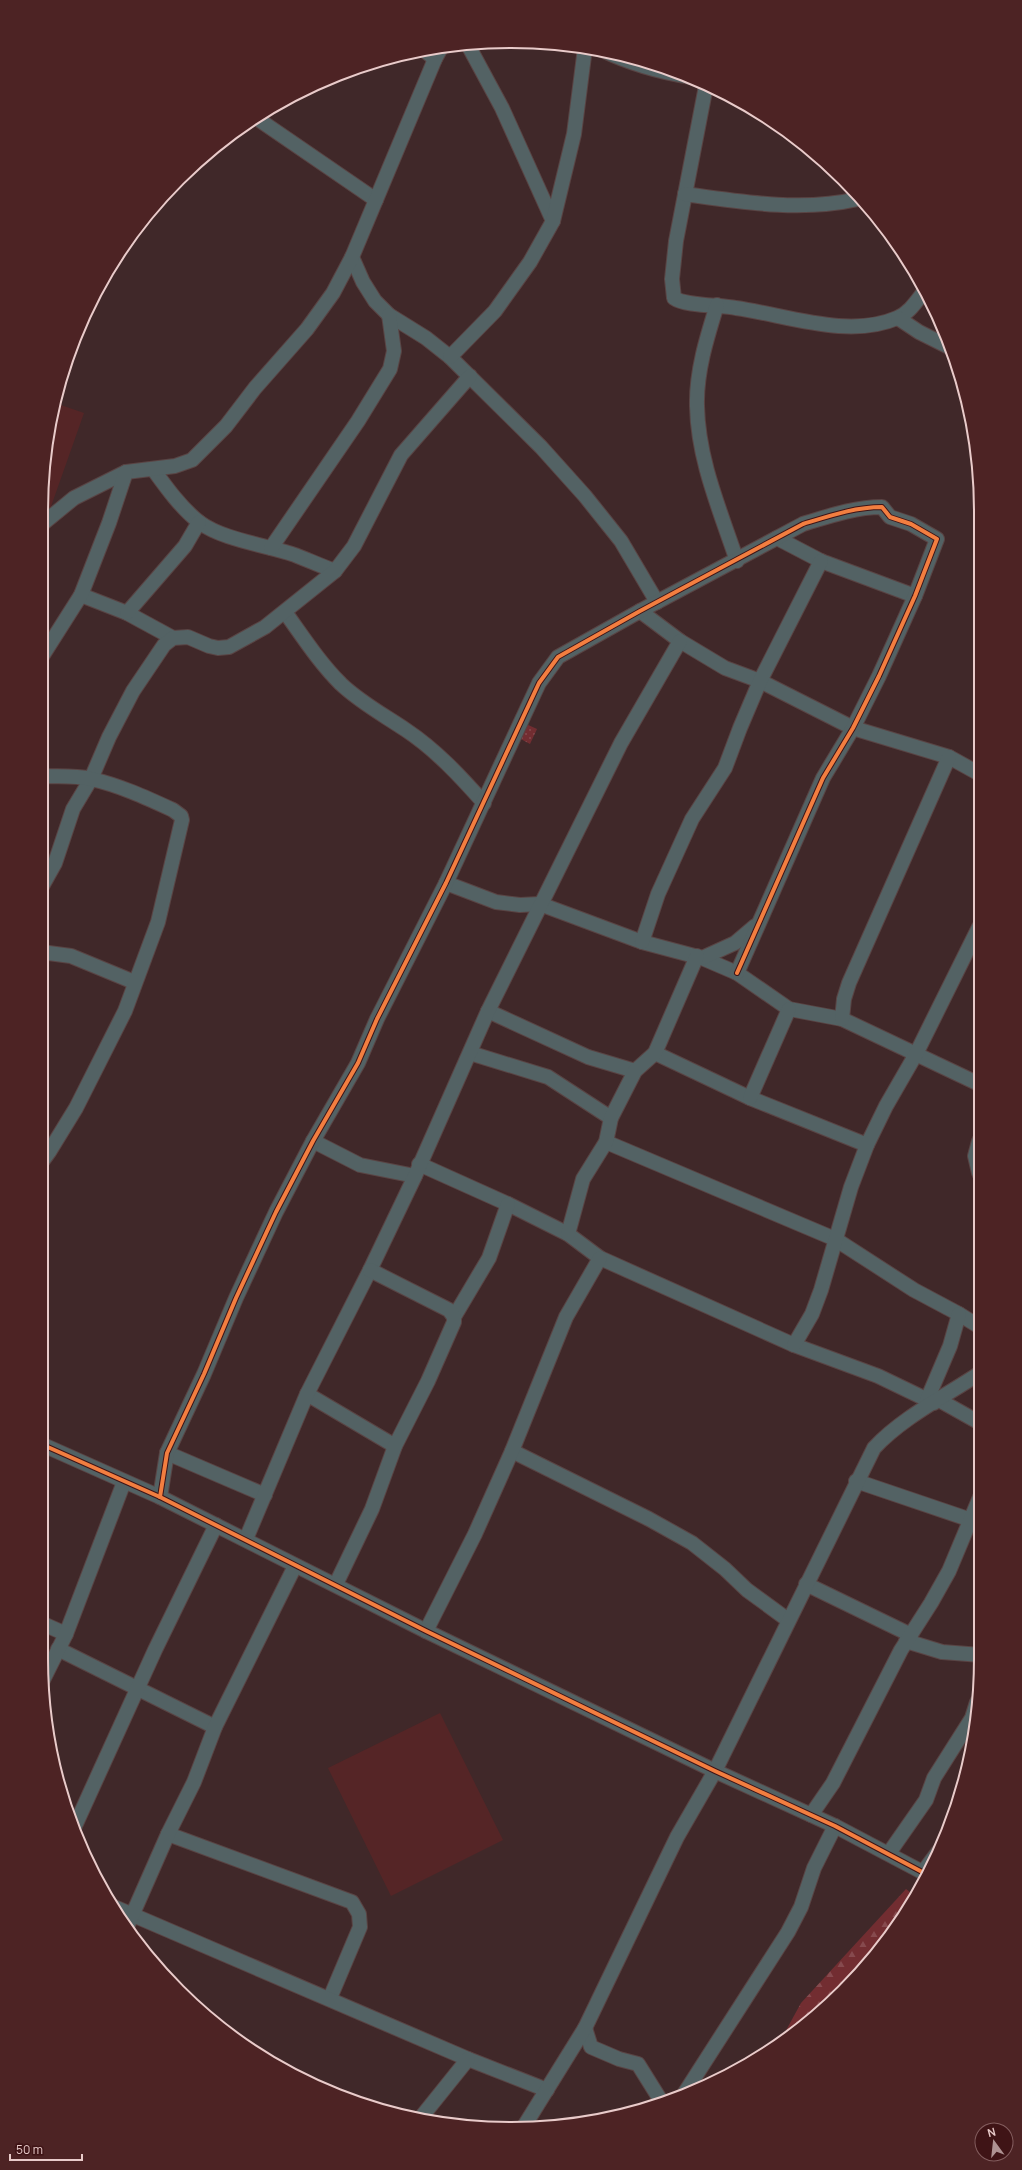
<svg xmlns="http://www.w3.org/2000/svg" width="1022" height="2170" font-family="Manrope,sans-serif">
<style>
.built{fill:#552526}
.forest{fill:url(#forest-firs)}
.park{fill:url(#park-dots)}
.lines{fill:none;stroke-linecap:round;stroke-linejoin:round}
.minor-casing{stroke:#594444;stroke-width:16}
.minor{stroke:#536264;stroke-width:14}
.cycleway-casing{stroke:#3f1416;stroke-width:6}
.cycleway{stroke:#f27e40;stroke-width:4}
.rim{fill:none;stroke:#e9cbca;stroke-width:2}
</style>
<defs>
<pattern id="forest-firs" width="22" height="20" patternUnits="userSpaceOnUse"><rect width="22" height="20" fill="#722d31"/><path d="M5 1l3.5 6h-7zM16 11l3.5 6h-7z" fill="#864a4e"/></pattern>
<pattern id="park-dots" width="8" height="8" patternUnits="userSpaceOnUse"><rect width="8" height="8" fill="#722d31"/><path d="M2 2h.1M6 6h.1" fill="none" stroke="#864a4e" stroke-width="1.8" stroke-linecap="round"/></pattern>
</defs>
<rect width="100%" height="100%" fill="#402829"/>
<g class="built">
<polygon points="55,403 84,413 42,532 41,511 50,420"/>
<polygon points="440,1713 503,1840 391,1896 328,1768"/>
</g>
<path class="forest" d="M906,1889l9,7c-30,56 -84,113 -137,149l23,-42z"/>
<polygon class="park" points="526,724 537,729 530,744 519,738"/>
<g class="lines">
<g class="minor-casing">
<g id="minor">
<polyline points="468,45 502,108 553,221"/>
<polyline points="424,50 435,59"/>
<path d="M602,50c29,14 57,22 89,27"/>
<path d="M706,86l-30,155 -4,38 2,19c11,8 46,7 62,10 50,7 113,31 161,10 12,-5 19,-16 26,-25"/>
<polyline points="255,117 376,200"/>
<path d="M685,194c57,8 116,18 173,5"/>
<polyline points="352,257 363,282 375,301 389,315 426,338 450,357 541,447 585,496 621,541 657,602"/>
<path d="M717,305c-10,32 -21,67 -20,101 1,54 23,104 40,155"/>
<polyline points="898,318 919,332 949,347"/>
<polyline points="450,357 495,311 530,262 553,221 574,134 585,48"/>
<path d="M153,469c13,18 28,39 46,53 24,18 67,23 96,33 13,5 26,11 40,16"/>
<polyline points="41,525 74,498 126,472 175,466 192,460 226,426 255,388 307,329 333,293 352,257 435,59 441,48"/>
<polyline points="777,538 821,561 915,596"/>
<polyline points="271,548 358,421 390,369 394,351 389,315"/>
<polyline points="81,595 127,613 173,638"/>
<polyline points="640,611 680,641 725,668 760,681 853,728 949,757 978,773"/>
<path d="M285,612c18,25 34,50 56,72 20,19 43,31 65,46 30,20 54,46 78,73"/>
<polyline points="127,613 185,546 199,522"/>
<polyline points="41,658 81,595 109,523 126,472"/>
<polyline points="446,883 496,902 520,905 540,904 642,942 702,958 737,973 789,1009 842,1019 979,1084"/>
<polyline points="41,888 55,863 73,809 91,779 109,737 133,691 164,645 173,638 188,637 209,646 218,648 229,647 265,627 335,571 354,546 401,455 470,376"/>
<polyline points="642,942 658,894 692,819 725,768 740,728 760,681 821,561"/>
<polyline points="41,952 71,956 134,982"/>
<polyline points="702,958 735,943 755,926"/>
<polyline points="488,1011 588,1057 635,1071"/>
<polyline points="842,1019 844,999 849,983 949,757"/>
<polyline points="470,1053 548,1077 611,1118"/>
<polyline points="655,1053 750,1098 867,1145"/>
<polyline points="750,1098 789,1009"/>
<polyline points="313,1141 360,1165 415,1176"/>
<polyline points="979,1141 975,1156 979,1173"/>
<polyline points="606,1142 835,1239 914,1290 959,1314 980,1327"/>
<path d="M41,1163l8,-11 27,-44 49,-97 33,-89 24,-102 -1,-4 -8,-6c-26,-12 -54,-25 -82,-31 -17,-4 -33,-2 -50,-3"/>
<polyline points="419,1164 508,1204 568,1234 600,1258 794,1345 878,1376 934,1403"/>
<polyline points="568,1234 583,1179 606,1142 611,1118 635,1071 655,1053 697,956"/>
<polyline points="454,1317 489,1258 508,1204"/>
<polyline points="794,1345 812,1314 821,1290 851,1187 867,1145 886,1106 916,1054 979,927"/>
<polyline points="307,1394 395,1446"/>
<polyline points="927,1400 950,1346 959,1314"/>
<polyline points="939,1400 980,1423"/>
<polyline points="41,1444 160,1497 426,1631 715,1771 835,1826 926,1874"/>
<polyline points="512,1451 649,1519 692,1543 725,1569 747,1590 788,1620"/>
<polyline points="167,1453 265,1495"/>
<polyline points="856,1481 971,1520"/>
<path d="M160,1497l7,-44 37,-79 32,-76 40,-86 37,-71 45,-78 19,-44 69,-136 93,-200 19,-26 82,-46 163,-87c26,-8 52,-17 79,-17l8,10 21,7 26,15 -22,57 -36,80 -26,52 -30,50 -86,195"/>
<polyline points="246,1539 307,1394 370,1270 415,1176 488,1011 621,743 680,641"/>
<polyline points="336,1584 372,1509 395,1446 428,1381 454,1322 454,1317 449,1310 370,1270"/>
<polyline points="806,1584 911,1635"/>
<polyline points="41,1623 66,1634"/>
<polyline points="426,1631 475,1534 512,1451 566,1317 600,1258"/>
<polyline points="906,1641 942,1652 981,1655"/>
<polyline points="58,1649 215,1727"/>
<polyline points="43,1680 66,1634 124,1482"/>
<polyline points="811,1815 833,1783 901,1650 931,1603 949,1571 980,1497"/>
<polyline points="74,1828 155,1650 216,1525"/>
<polyline points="168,1834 352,1902 359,1914 360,1927 330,1998"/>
<polyline points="889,1853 926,1800 934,1778 972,1718 977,1702"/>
<polyline points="923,1872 938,1852"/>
<polyline points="112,1906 468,2059 547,2090"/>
<polyline points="127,1927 168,1834 194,1782 215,1727 295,1566"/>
<polyline points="585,2028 591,2047 619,2059 638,2064 663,2104"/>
<polyline points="684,2094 788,1932 801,1907 814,1868 835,1826"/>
<polyline points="419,2120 468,2059"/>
<path d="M523,2128l62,-100 92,-191 38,-66 159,-323c29,-31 70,-51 106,-75"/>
</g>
</g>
<use href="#minor" class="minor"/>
<g class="cycleway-casing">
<g id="cycleway">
<polyline points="41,1444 160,1497 426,1631 715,1771 835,1826 926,1874"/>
<path d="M160,1497l7,-44 37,-79 32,-76 40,-86 37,-71 45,-78 19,-44 69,-136 93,-200 19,-26 82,-46 163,-87c26,-8 52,-17 79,-17l8,10 21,7 26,15 -22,57 -36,80 -26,52 -30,50 -86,195"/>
</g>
</g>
<use href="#cycleway" class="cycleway"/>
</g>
<path d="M0 0H1022V2170H0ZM511 48H511A463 463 0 0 1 974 511V1659A463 463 0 0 1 511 2122H511A463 463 0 0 1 48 1659V511A463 463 0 0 1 511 48Z" fill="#4d2324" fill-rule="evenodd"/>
<path class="rim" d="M511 48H511A463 463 0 0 1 974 511V1659A463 463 0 0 1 511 2122H511A463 463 0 0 1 48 1659V511A463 463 0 0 1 511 48Z"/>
<g transform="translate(994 2142) rotate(345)"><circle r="19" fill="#3f1416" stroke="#835d5e"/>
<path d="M0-3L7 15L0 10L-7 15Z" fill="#ae9292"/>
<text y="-6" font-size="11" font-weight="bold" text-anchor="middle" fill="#e9cbca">N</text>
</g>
<path d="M10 2154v6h72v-6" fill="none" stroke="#e9cbca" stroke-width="2"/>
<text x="16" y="2154" font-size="12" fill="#e9cbca" stroke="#3f1416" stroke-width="3" paint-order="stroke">50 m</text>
</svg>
